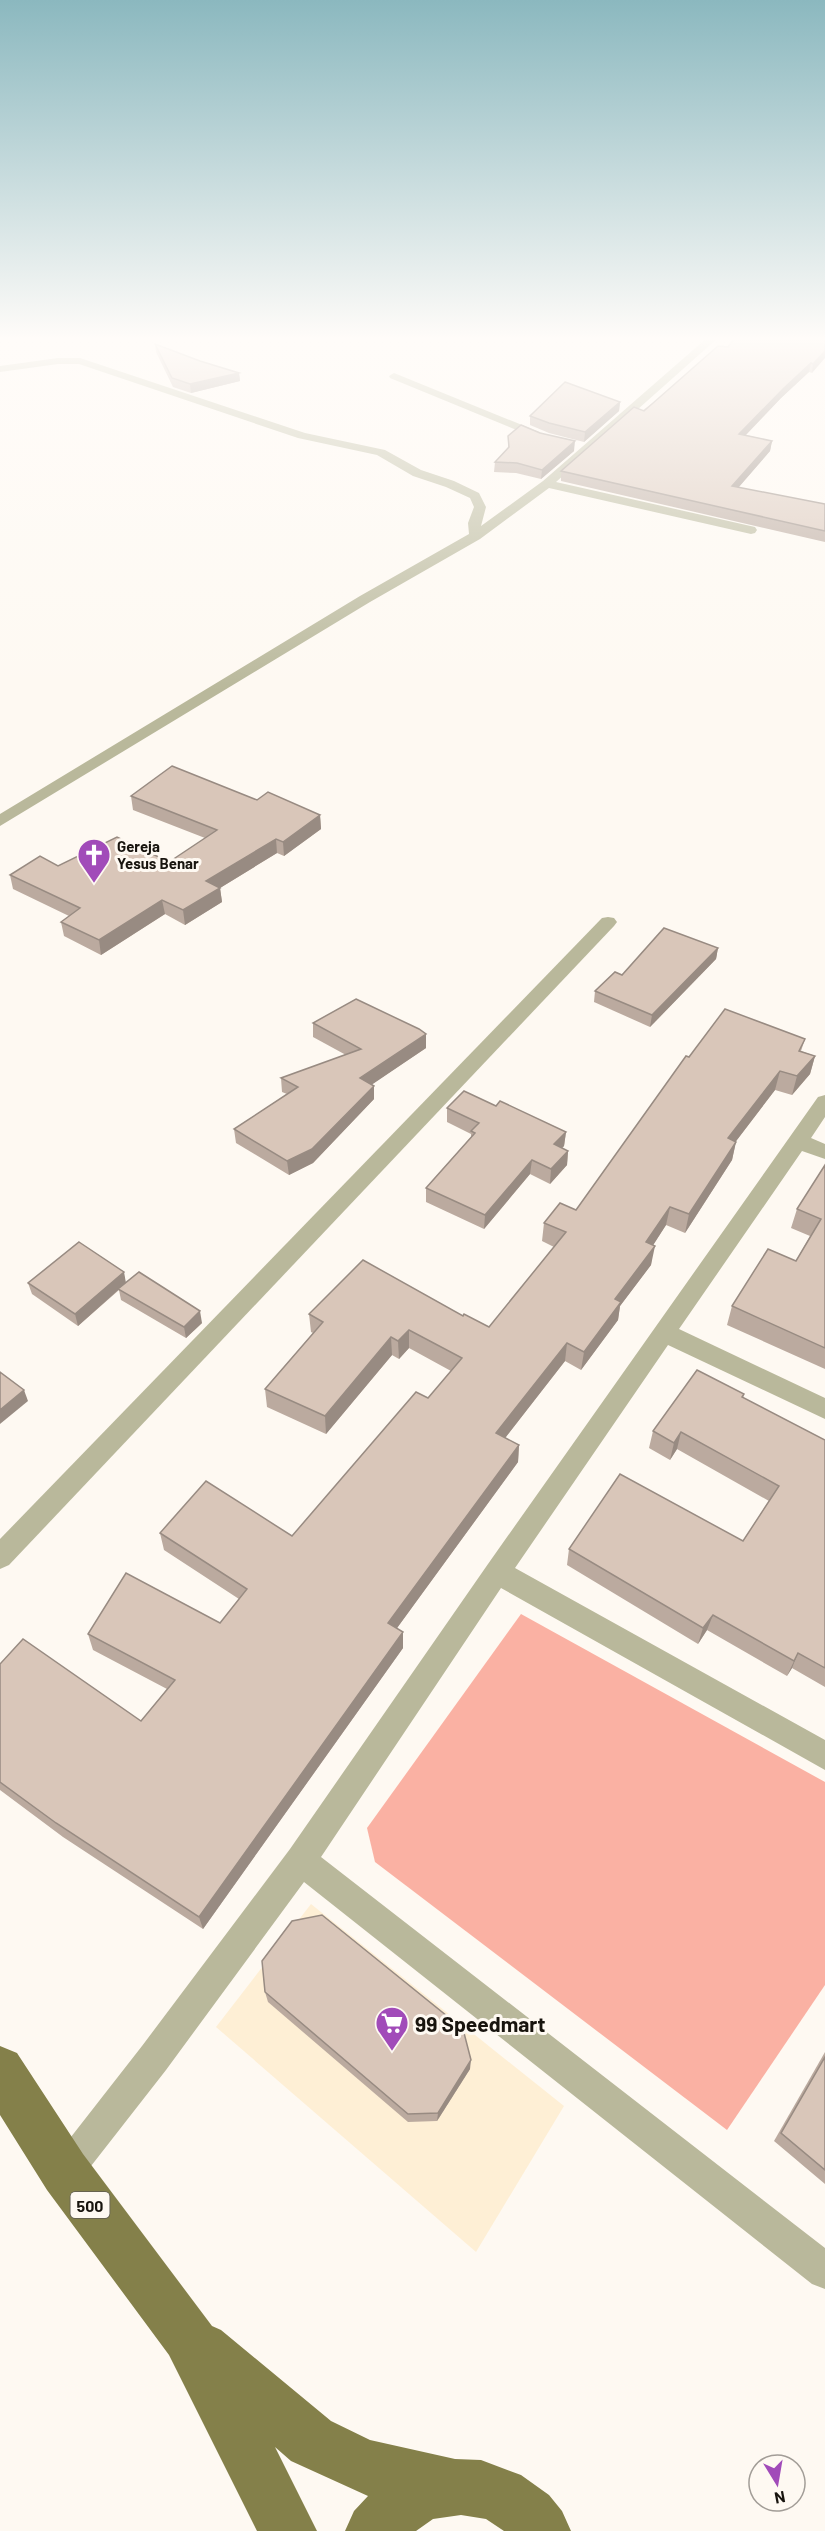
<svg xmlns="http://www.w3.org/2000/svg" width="825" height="2531" font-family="Barlow,sans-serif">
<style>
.built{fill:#feefd5}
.green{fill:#fab1a3}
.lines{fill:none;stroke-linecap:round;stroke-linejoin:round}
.minor{fill:#b9b89b;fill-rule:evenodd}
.primary{fill:#84804a;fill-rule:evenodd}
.wall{fill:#bbaa9f}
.shaded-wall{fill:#988b82}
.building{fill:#d9c6b9;stroke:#988b82;stroke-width:1.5}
.labels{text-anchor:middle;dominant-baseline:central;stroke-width:6;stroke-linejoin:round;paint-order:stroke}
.far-poi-label{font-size:15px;font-weight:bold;fill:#18140e;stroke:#fef9f2;text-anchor:start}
.shield{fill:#fef9f2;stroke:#5d5952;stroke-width:1.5}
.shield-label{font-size:16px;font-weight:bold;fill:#18140e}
.near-poi-label{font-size:21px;font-weight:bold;fill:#18140e;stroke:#fef9f2;text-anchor:start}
</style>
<rect width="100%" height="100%" fill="#fef9f2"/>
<polygon class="built" points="311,1904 564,2106 476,2252 216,2027"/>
<polygon class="green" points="521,1614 825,1782 825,1985 727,2130 375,1862 367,1828"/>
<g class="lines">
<g class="minor">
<polygon points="708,337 719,337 556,482 755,527 757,530 755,533 751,534 549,488 480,539 370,602 0,826 0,814 360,596 469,534 468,523 474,507 470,498 446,487 413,476 377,455 298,438 79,364 58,364 0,372 0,366 58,358 80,358 305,433 385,450 421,470 454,481 479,493 486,507 481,526 543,481"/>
<polygon points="394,373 549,436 551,438 545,441 541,440 390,378 389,376"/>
<polygon points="608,917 614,918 617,922 614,926 9,1565 0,1569 0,1539 602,918"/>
<polygon points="825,1095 825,1117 811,1138 825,1144 825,1159 802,1151 679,1329 825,1398 825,1419 668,1345 515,1568 825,1740 825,1770 501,1588 321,1857 825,2248 825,2289 812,2284 304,1882 166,2070 77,2184 65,2189 53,2184 48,2172 53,2160 142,2046 290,1849 488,1564 818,1097"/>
</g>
<polygon class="primary" points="0,2046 17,2053 83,2154 212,2326 221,2330 331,2421 370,2440 455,2459 481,2460 521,2475 549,2495 562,2511 571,2531 504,2531 486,2519 461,2515 433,2519 416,2531 345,2531 354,2511 368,2496 291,2461 275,2447 317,2531 257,2531 169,2355 47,2190 0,2115"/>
</g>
<g class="wall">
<polygon points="825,337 812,373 809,372 781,398 746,435 772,441 770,451 738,488 825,504 825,542 561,481 561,471 728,347"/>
<polygon points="155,344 200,361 239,373 240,381 191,393 173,387 156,352"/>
<polygon points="620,402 619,411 584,442 549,433 530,425 530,416"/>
<polygon points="508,436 574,451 541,479 516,473 494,472 495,462 508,448"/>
<polygon points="131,796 257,800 320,815 321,829 284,856 277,853 220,888 222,902 185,925 165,914 101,955 64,936 61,922 69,916 13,889 10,875 58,866 169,862 205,838 133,810"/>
<polygon points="718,948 716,959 650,1027 594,1002 595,991 622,975"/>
<polygon points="313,1023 426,1048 372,1084 374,1099 313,1163 289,1175 236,1143 234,1129 287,1094 282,1092 281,1078 346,1055 313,1037"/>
<polygon points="805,1039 801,1051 815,1056 810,1074 792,1095 775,1090 736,1141 732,1160 685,1233 666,1225 653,1245 651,1265 620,1306 618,1320 581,1370 565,1361 505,1438 519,1445 518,1462 397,1628 403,1648 203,1929 63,1837 0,1790 0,1664 141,1721 167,1689 93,1650 88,1634 220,1623 239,1599 164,1550 160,1533 292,1536 428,1398 451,1371 409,1348 399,1359 392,1355 326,1434 267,1407 265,1389 313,1333 311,1332 309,1314 463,1316 489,1327 554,1247 542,1241 544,1223 576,1210 689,1057"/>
<polygon points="496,1106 566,1132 564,1146 562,1148 568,1151 567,1165 550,1184 530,1174 484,1229 426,1202 426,1188 471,1137 471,1134 447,1122 447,1108"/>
<polygon points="825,1165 825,1369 727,1325 732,1306 796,1261 810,1236 791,1228 797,1209"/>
<polygon points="126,1282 202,1323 186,1338 121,1300 119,1290 78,1326 32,1294 28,1283"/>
<polygon points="744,1394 743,1398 825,1440 825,1687 792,1668 787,1676 707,1630 698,1644 567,1565 569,1549 743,1541 769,1501 677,1449 670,1460 649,1448 653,1431"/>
<polygon points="265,1992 470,2069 437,2121 408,2122 268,2002"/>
<polygon points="825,2052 825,2184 774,2141"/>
</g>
<g class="shaded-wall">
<polygon points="825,351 825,358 812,373 813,364"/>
<polygon points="811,363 809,372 781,398 738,443 739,434 783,389"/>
<polygon points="239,373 240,381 191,393 190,384"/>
<polygon points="620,402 619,411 584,442 585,432"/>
<polygon points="575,441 574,451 541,479 542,470"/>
<polygon points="772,441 770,451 731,496 732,486"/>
<polygon points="320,815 321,829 284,856 283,842"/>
<polygon points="276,839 277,853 220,888 222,902 185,925 183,910 206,881"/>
<polygon points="162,900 165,914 101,955 99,940"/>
<polygon points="718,948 716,959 650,1027 652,1015"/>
<polygon points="426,1034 426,1048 361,1092 360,1078"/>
<polygon points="815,1056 810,1074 792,1095 797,1076"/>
<polygon points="780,1071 775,1090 724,1157 728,1138"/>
<polygon points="374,1086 374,1099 313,1163 289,1175 287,1161"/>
<polygon points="566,1132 564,1146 552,1158 554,1144"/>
<polygon points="736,1142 732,1160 685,1233 689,1214"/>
<polygon points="568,1151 567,1165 550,1184 551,1169"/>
<polygon points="532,1160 530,1174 484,1229 485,1215"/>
<polygon points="670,1207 666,1225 643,1261 646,1242"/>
<polygon points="655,1246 651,1265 620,1306 618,1320 581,1370 584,1352 615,1299"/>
<polygon points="124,1272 126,1283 78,1326 75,1314"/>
<polygon points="200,1311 202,1323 186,1338 184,1327"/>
<polygon points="409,1330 409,1348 399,1359 398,1341"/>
<polygon points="391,1337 392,1355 326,1434 325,1416"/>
<polygon points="567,1343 565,1361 495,1451 496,1433"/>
<polygon points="24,1390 28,1401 0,1424 0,1410"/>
<polygon points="681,1432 677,1449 670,1460 674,1443"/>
<polygon points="519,1445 518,1462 389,1639 388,1623"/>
<polygon points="713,1615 707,1630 698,1644 703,1628"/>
<polygon points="403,1632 403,1648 203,1929 199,1917"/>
<polygon points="798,1653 792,1668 787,1676 794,1661"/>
<polygon points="471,2060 470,2069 437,2121 438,2113"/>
</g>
<g class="building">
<polygon points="736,337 825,337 825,351 813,364 811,363 783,389 739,434 772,441 732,486 825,504 825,531 561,471 634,407 644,411 718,346 728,347"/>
<polygon points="155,344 200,361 239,373 190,384 172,378"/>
<polygon points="565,382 620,402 585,432 549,423 530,416"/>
<polygon points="521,425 540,433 575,441 542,470 517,463 495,462 509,447 508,436"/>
<polygon points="172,766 257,800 268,792 320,815 283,842 276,839 206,881 220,888 183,910 162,900 99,940 61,922 80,908 10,875 40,856 58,866 117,837 169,862 217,830 131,796"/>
<polygon points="664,928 718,948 652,1015 595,991 615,972 622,975"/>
<polygon points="356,999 419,1029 426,1034 360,1078 374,1086 312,1149 287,1161 234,1129 298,1087 281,1078 361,1049 313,1023"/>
<polygon points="725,1009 805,1039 799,1051 815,1056 797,1076 780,1071 728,1138 736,1142 689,1214 670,1207 646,1242 655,1246 615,1299 621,1302 584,1352 567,1343 496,1433 519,1445 388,1623 403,1632 199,1917 56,1823 0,1782 0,1664 23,1639 141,1721 175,1680 88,1634 126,1573 220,1623 247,1589 160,1533 206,1481 292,1536 416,1392 428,1398 462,1358 409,1330 398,1341 391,1337 325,1416 265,1389 323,1322 309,1314 363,1260 463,1316 464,1314 489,1327 566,1232 544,1223 560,1203 576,1210 686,1056 689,1057"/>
<polygon points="464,1091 496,1106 500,1101 566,1132 554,1144 568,1151 551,1169 532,1160 485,1215 426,1188 475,1133 471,1131 479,1123 447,1108"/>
<polygon points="825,1165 825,1348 732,1306 768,1249 796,1261 821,1219 797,1209"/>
<polygon points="79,1242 124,1272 75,1314 28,1283"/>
<polygon points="139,1272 200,1311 184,1327 118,1289"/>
<polygon points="697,1370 744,1394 742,1397 825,1440 825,1668 798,1653 794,1661 713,1615 703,1628 569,1549 620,1474 743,1541 779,1486 681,1432 674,1443 653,1431"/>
<polygon points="0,1372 24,1390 0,1410"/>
<polygon points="322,1915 463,2029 471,2060 438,2113 408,2114 265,1992 262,1961 292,1921"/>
<polygon points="825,2057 825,2170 781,2133"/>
</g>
<linearGradient id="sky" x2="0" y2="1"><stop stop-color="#8bb8bf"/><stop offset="0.49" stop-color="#fffcf9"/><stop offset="1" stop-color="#fffcf9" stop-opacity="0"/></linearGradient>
<rect width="825" height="691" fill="url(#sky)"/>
<defs>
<g id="church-pin" transform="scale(1.725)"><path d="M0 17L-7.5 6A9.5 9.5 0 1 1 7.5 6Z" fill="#a14bb9" stroke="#fef9f2"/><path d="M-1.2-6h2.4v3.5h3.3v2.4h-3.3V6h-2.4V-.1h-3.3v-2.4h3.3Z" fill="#fff"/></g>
<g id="supermarket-pin" transform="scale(1.725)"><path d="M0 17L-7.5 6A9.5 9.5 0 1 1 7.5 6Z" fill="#a14bb9" stroke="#fef9f2"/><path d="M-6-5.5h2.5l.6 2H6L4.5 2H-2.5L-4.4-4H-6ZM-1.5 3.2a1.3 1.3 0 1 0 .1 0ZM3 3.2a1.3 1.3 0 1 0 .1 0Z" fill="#fff"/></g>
</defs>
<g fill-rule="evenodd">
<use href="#church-pin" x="94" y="855"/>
<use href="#supermarket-pin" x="392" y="2023"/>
</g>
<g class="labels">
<g class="far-poi-label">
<text x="117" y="846">Gereja<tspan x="117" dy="17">Yesus Benar</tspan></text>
</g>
<rect class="shield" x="70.5" y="2192" width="39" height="26" rx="4.5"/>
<g class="shield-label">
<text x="90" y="2205">500</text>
</g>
<g class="near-poi-label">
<text x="415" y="2023">99 Speedmart</text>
</g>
</g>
<g transform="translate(777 2483) rotate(169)"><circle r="28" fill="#fef9f2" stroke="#a29d97" stroke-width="1.5"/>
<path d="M0-4.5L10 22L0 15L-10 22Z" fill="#a14bb9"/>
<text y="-9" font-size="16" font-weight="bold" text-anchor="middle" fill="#18140e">N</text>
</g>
</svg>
